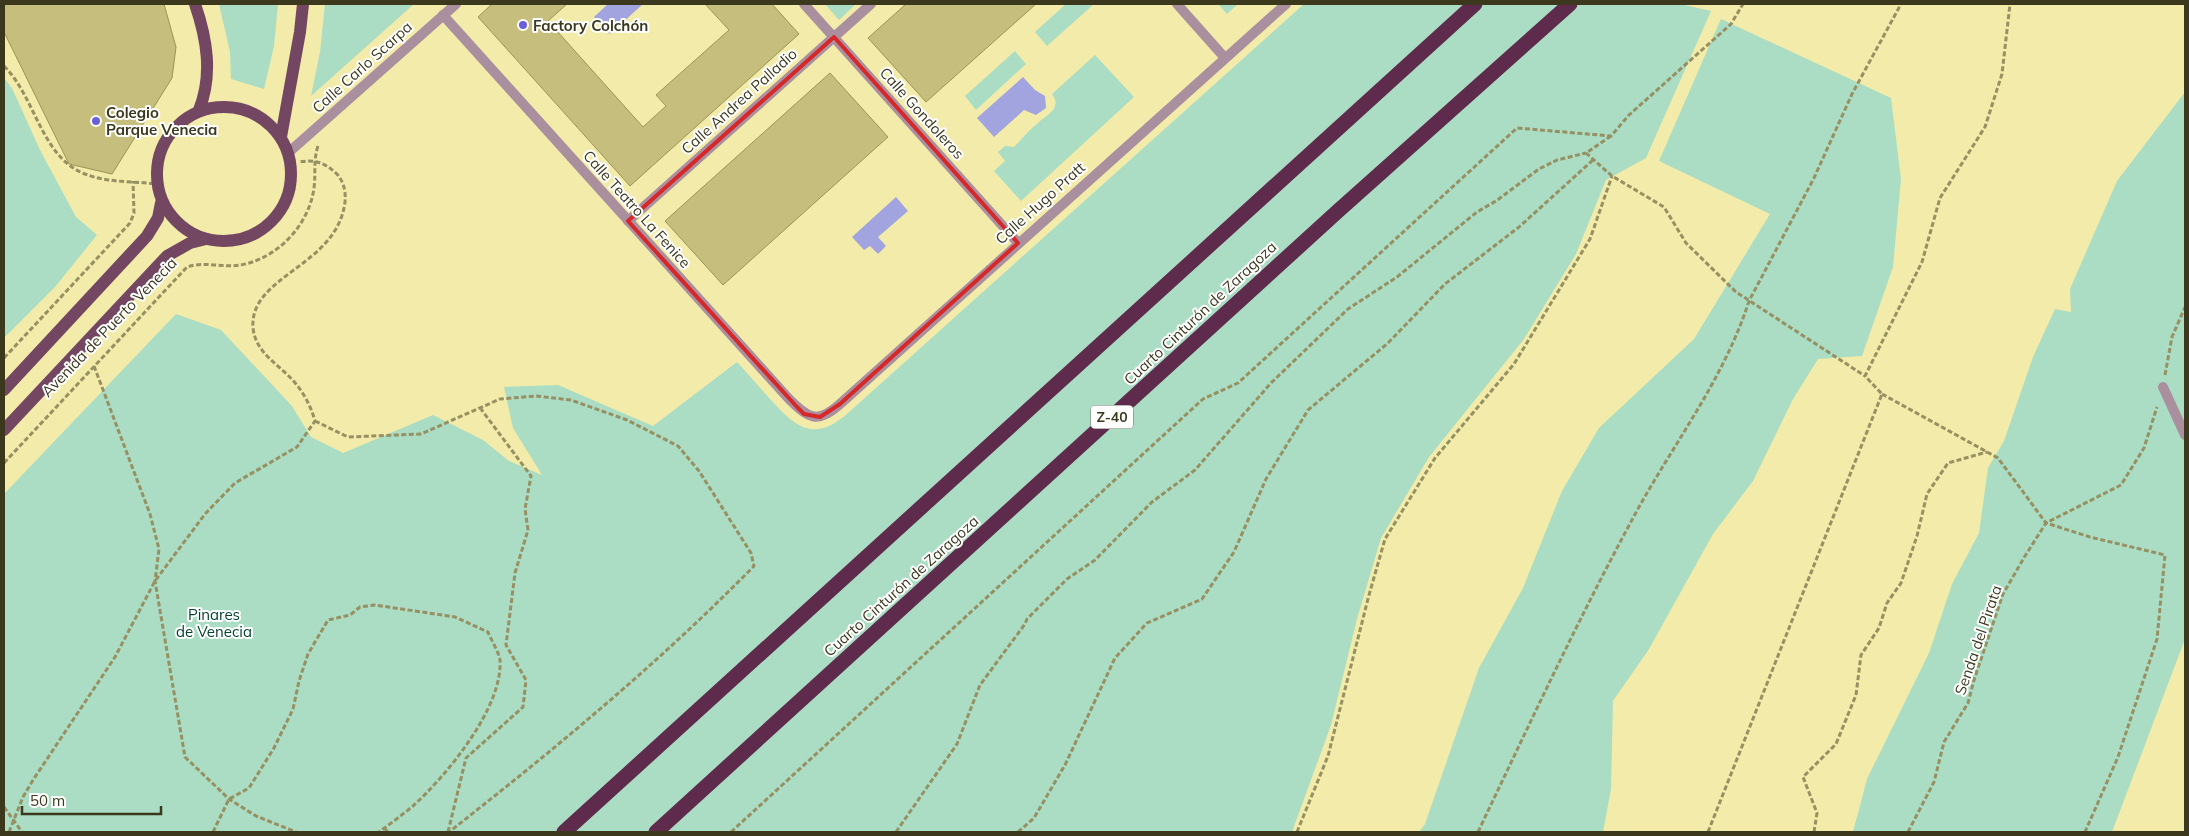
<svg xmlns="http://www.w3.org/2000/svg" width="2189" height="836" font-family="Mulish,sans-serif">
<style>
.green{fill:#aaddc3}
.water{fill:#a1a4df}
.building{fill:#c6be7c;stroke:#9c9455}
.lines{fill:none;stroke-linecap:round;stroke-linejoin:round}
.path{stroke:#969062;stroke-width:3;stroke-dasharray:5 2.5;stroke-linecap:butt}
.street{stroke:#aa8f9f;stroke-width:10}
.primary{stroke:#734662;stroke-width:12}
.highway{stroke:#5e2b4c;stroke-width:15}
.marked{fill:none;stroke:#d62828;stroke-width:4;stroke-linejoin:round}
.poi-dot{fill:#6960da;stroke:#fff;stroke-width:2}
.labels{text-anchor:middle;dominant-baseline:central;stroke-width:4;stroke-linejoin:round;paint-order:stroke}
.shield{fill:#fff;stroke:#767461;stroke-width:1}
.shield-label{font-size:14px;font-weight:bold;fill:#3b381d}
.poi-label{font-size:15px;font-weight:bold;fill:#3b381d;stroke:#fff;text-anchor:start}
.street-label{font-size:15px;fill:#3b381d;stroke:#fff}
.park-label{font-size:15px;fill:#06422c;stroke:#fff}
</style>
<rect width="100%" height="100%" fill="#f3eba9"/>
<g class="green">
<polygon points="219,4 278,4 274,46 264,89 231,79 230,52"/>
<polygon points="325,4 414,4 311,96 320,52"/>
<polygon points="825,4 856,4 839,20"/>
<polygon points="1066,4 1094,4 1047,46 1035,32"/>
<polygon points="1218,4 1238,4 1227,14"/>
<path d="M1304,4h376l31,7 -65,147 -40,22 -30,74 -52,85 -95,118 -48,81 -24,81 -26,106 -39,107h-1288v-338l172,-180 45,16 71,76 19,31 32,16 90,-38 50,25 26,21 33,14 -29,-47 -9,-41 54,-2 95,41 84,-64c11,12 22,25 34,38 26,29 44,42 77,13z"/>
<polygon points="1721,19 1891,98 1901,179 1893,267 1862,356 1818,359 1793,399 1753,481 1713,534 1649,649 1613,701 1611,789 1603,832 1419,832 1425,824 1479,668 1523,588 1562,491 1599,428 1694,339 1770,214 1659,161"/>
<polygon points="1015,51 1026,64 976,110 965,96"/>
<path d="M1095,55l39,42 -113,104 -27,-30 11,-10 -7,-9 7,-6 9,1c8,-8 15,-17 24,-24 8,-8 25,-14 14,-29z"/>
<polygon points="4,78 12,88 40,150 76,217 97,235 55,287 4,338"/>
<polygon points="2185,92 2185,639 2112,832 1853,832 1867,779 1929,653 1952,584 1979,533 1988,468 2004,441 2033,357 2055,309 2071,312 2070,289 2117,181"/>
</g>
<g class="water">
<polygon points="608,4 643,4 610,34 594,17"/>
<polygon points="1023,77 1035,90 1045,96 1046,108 1036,115 1024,110 994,137 977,118"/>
<polygon points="896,197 908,211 878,237 886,246 878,254 870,246 864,250 852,237"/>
</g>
<g class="building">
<polygon points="4,4 164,4 176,47 172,78 112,174 69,164 4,32"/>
<polygon points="492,4 567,4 548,21 643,127 666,106 656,95 729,30 705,4 772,4 799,34 630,186 478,17"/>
<polygon points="906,4 1036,4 926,102 868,38"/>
<polygon points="830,73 888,137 723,285 665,221"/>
</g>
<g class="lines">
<g class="path">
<path d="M4,66c32,32 37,91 81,108 23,9 48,7 72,10"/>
<polyline points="1611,136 1586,153 1612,176 1664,207 1686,243 1736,292 1865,376"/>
<polyline points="4,358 130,223 134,213 133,181"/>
<polyline points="94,366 150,514 159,549 155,581 185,757 229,799 256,816 296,832"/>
<polyline points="2165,375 2172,337 2185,307"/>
<polyline points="1882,394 1998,458 2046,523 2090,537 2165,555 2157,639 2118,757 2085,832"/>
<path d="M315,421l33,16 73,-3 79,-35 36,-3 35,4 56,20 51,26 21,25 52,82 3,13c-94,96 -199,183 -305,266"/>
<path d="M4,463l183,-196c18,-6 36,1 54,-2 37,-7 68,-40 73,-77 2,-15 -1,-27 4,-42"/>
<polyline points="4,807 22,832"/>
<polyline points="384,828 388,832"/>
<path d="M9,832l14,-35 10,-17 82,-123 40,-76 50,-67 30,-31 62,-36 18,-26c-4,-14 -10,-26 -19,-37 -15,-19 -40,-29 -43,-56 -4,-53 84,-61 92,-126 1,-10 -1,-20 -8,-28 -12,-11 -22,-15 -38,-12"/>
<path d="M213,832l16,-33 20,-11 25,-40 19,-39 6,-28 9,-27 20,-34 22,-5 10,-8 15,-2 80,12 33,15c3,8 11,20 12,28 3,48 -54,116 -87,146 -11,9 -23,18 -34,26"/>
<polyline points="448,832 466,758 523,707 526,680 506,645 515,573 528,530 525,509 531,476 481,409"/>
<polyline points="731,832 1203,399 1238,383 1517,128 1611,136 1629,115 1731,24 1743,4"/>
<polyline points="896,832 957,744 980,685 1025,624 1027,619 1067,579 1095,560 1152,502 1195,470 1271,383 1348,309 1397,277 1477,212 1496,201 1539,169 1557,160 1586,153"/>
<polyline points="1018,832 1034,818 1065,765 1115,658 1147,623 1202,599 1234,552 1266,479 1308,410 1388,343 1445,284 1519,227 1593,160"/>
<polyline points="1297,832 1328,756 1369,595 1385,539 1435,458 1514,364 1590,239 1612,176"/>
<path d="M1478,832c52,-109 103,-219 161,-325 38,-68 86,-131 110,-206l65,-123 38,-84 49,-90"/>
<polyline points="1708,832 1882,394 1865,376 1922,262 1940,198 1985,127 2002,74 2010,4"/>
<polyline points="1814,832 1817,813 1803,777 1836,744 1856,695 1861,655 1879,628 1887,603 1901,583 1917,536 1927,494 1948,463 1987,452"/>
<polyline points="1908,832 1934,782 1944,742 1968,703 1974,680 2003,594 2025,556 2046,523 2121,485 2144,448 2157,407"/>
</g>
<g class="street">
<polyline points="804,4 1018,243"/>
<polyline points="1177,4 1225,58"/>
<path d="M443,15l346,384c20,20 29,25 51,5l446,-400"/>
<polyline points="288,153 456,4"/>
<polyline points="628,221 871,4"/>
<polyline points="2163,387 2185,435"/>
</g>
<g class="primary">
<path d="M195,4c12,35 18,71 4,106"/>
<circle cx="224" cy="174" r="67"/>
<polyline points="281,137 300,32 303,4"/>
<polyline points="4,390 147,236 158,218 161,203"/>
<polyline points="4,430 167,256 190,243 206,239"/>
</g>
<g class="highway">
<polyline points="564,832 1475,4"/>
<polyline points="656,832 1338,211 1570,4"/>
</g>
</g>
<path class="marked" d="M834,37l184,206 -178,161 -20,13 -16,-3 -7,-7 -169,-186z"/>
<g class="poi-dot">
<circle cx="523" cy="25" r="5"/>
<circle cx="96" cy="121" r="5"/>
</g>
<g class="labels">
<rect class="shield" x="1091" y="405.5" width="42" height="23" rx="4"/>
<g class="shield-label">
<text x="1112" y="417">Z-40</text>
</g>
<g class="poi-label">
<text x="533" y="25">Factory Colchón</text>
<text x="106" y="112">Colegio<tspan x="106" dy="17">Parque Venecia</tspan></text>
</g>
<g class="street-label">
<text transform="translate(362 67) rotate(-42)">Calle Carlo Scarpa</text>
<text transform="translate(739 101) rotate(-42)">Calle Andrea Palladio</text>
<text transform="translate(922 113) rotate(48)">Calle Gondoleros</text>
<text transform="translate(1040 203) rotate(-42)">Calle Hugo Pratt</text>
<text transform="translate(637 209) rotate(48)">Calle Teatro La Fenice</text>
<text transform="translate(1200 313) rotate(-43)">Cuarto Cinturón de Zaragoza</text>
<text transform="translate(109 327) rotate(-46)">Avenida de Puerto Venecia</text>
<text transform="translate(901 586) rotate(-42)">Cuarto Cinturón de Zaragoza</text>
<text transform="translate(1978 640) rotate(-71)">Senda del Pirata</text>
</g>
<g class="park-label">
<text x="214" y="614">Pinares<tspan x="214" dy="17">de Venecia</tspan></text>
</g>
</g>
<rect width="2189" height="836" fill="none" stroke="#3b381d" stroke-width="10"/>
<path d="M22 806v8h139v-8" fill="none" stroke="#3b381d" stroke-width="2.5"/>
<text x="30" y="806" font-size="15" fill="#3b381d" stroke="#ffffff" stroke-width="4" paint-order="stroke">50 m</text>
</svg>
